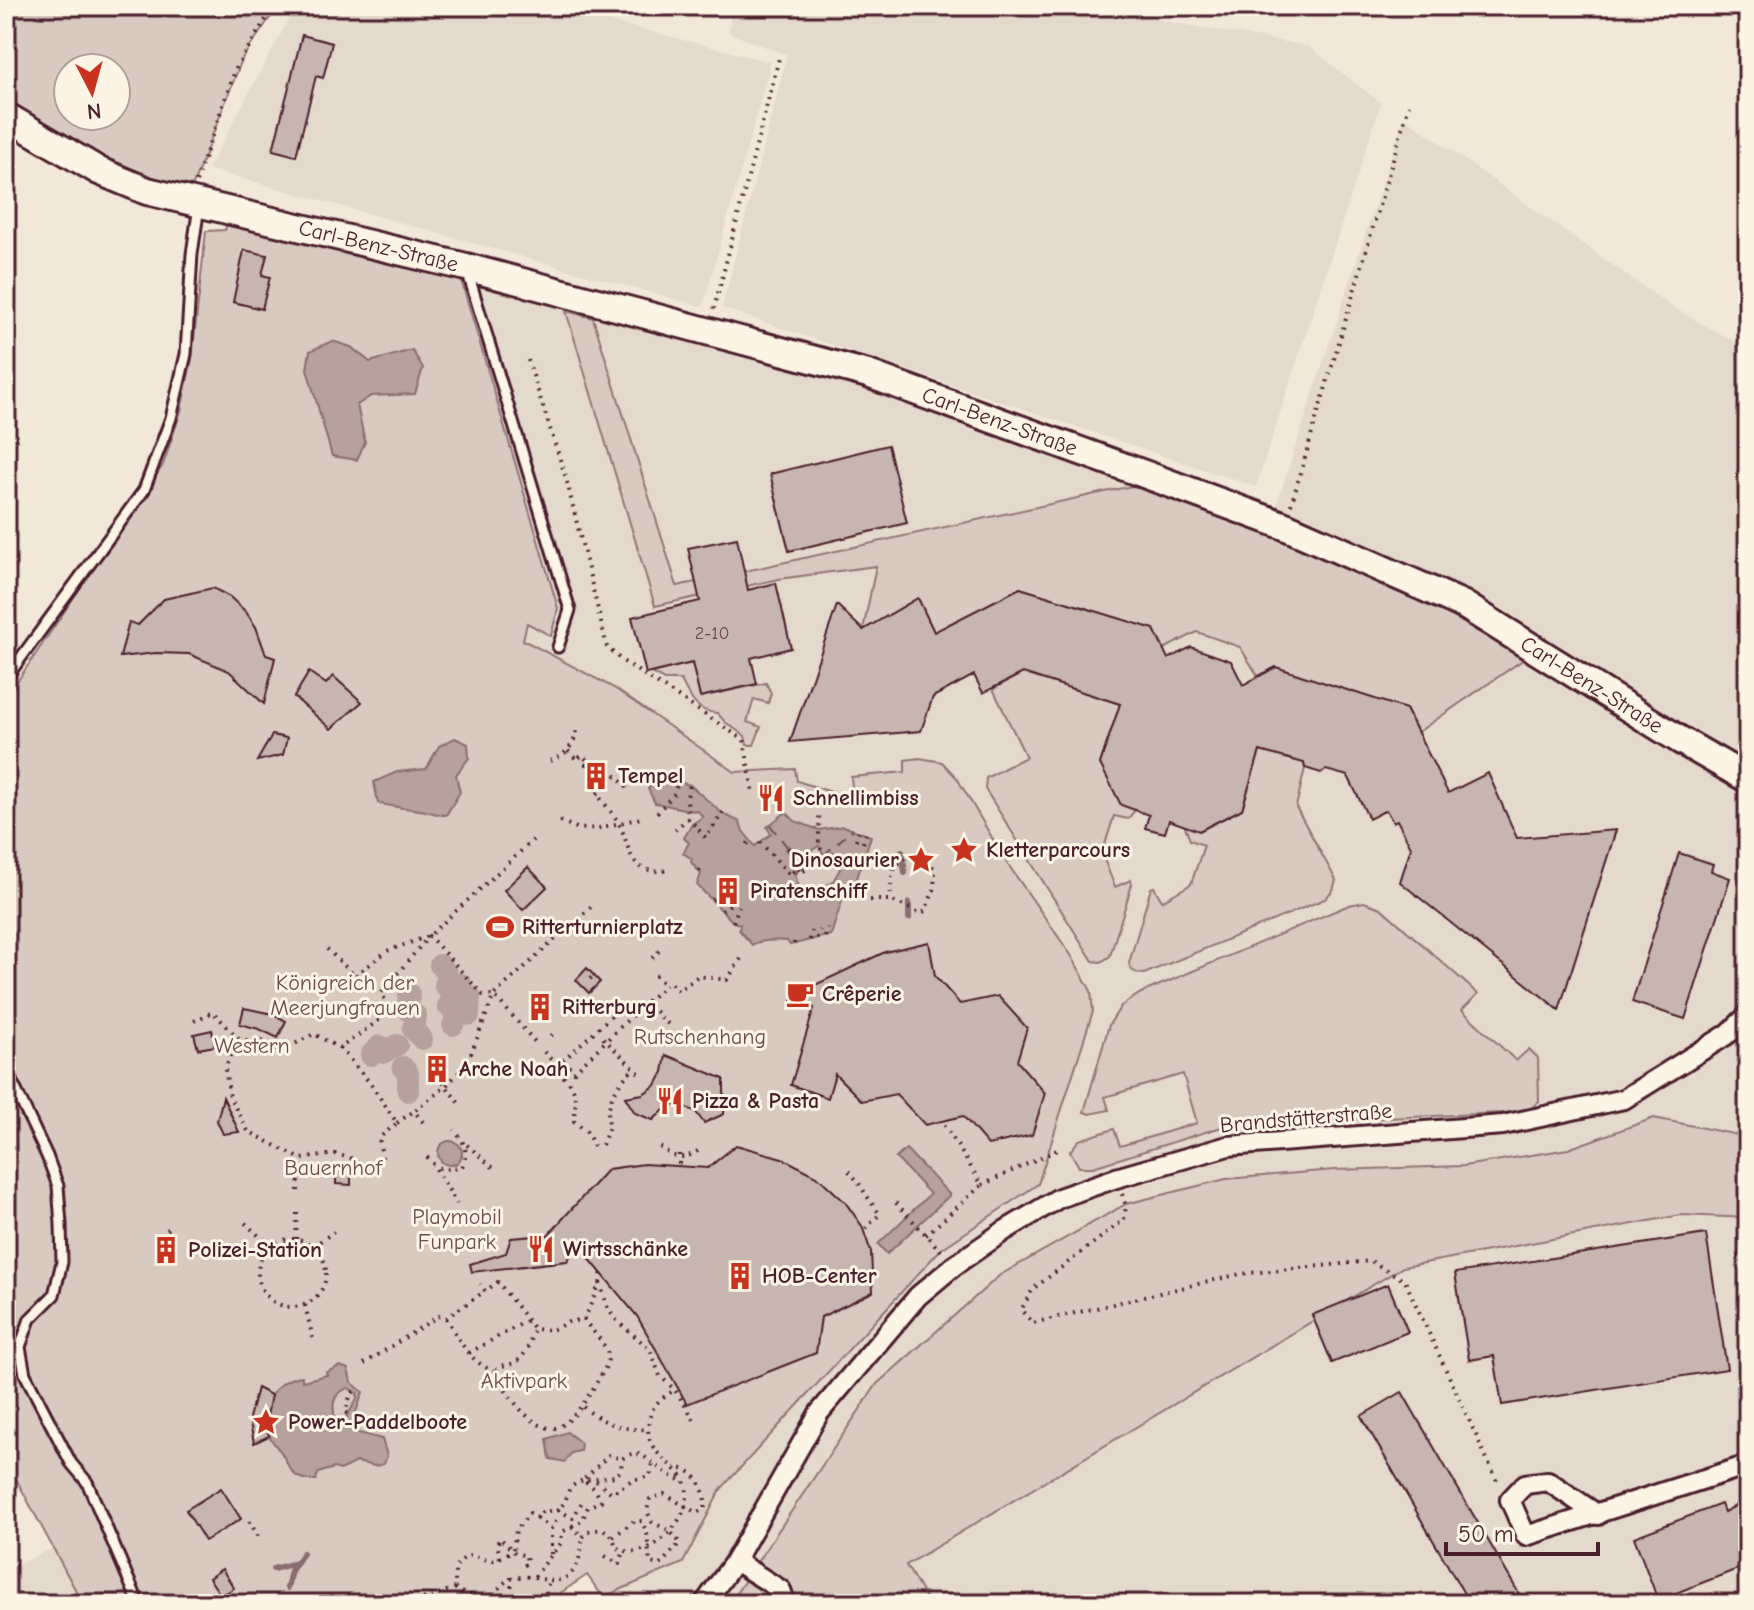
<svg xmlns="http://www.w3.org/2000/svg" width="1754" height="1610" font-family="'Comic Neue',sans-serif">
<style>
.built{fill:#e4d9cd}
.green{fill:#d8cac0;stroke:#917476;stroke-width:2;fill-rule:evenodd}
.water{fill:#b6a19c;stroke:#8b6d6f;stroke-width:2;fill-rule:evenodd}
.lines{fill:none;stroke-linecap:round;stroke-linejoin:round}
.stream{stroke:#8b6d6f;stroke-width:6}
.canal{stroke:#b6a19c;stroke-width:22}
.ferry{stroke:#704c53;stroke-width:2;stroke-dasharray:10 8;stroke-linecap:butt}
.building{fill:#c7b6af;stroke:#4a1f2b;stroke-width:2}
.lane-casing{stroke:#4a1f2b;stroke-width:15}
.street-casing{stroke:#4a1f2b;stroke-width:24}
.secondary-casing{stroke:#4a1f2b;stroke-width:32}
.path{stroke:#4a1f2b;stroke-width:4;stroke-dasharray:2 6;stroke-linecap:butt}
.lane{stroke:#fcf5e5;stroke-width:9}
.street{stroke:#fcf5e5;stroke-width:18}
.secondary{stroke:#fcf5e5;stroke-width:26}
.labels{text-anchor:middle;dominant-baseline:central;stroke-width:6;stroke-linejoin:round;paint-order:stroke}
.number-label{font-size:18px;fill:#69454c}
.street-label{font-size:22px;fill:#4a1f2b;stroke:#fcf5e5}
.poi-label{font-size:22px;font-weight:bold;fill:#4a1f2b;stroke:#fcf5e5;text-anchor:start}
.park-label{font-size:22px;fill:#6e4a50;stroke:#fcf5e5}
</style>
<rect width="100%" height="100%" fill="#f1e8da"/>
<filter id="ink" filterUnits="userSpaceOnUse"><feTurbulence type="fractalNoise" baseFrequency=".0125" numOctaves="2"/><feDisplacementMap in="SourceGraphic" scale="16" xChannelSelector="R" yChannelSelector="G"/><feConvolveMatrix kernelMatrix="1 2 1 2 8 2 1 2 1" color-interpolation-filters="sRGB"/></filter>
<g filter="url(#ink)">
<g class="built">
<polygon points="321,6 549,6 771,62 703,307 208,169 291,15"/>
<polygon points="731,6 1141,6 1163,21 1308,46 1381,103 1256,487 722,308 787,55 729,33"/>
<polygon points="1404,117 1672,307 1748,349 1748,1137 1654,1118 1568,1149 1464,1166 1334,1170 1226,1179 877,1384 729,1604 604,1604 603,1597 683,1563 721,1489 940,1250 1038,1184 1093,1011 1091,991 1071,955 1007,863 957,778 905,760 906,772 852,777 854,799 797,781 794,769 735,772 615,688 523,640 527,623 459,273 863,384 1269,527"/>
<polygon points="1681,1215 1748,1218 1748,1586 1704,1604 929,1604 906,1565 1403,1267"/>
<polygon points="53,1548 83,1604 6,1604 6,1570"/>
</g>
<g class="green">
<path d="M6,6h272l-35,51 -52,133 -79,-27 -106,-59zM68,68h48v48h-48z"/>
<polygon points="228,219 459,273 558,608 551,636 527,623 523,640 614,688 735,772 795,769 797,781 853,799 851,777 905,772 905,760 920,758 942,762 957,778 1007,863 1071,955 1091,991 1093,1011 1038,1184 940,1250 721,1489 683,1563 603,1597 587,1575 544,1604 83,1604 6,1460 6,698 163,465 181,411 192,358 206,231 225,230"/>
<polygon points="566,311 593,318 677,586 1132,486 1319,553 1436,607 1524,659 1418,732 1406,709 1276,667 1258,676 1240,647 1197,632 1164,649 1154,629 1020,588 949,624 937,638 917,599 863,630 876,566 779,579 655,606"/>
<path d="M692,663l8,34 66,-14 5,10 -3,10 -14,-4 -7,23 14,5 -7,18h-7l-2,-9 -20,-14 -8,-9c-21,-1 -27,-15 -36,-33h-17l-13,-7z"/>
<polygon points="1023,673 1120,704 1100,764 1135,810 1128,819 1114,816 1102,854 1115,887 1131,880 1132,884 1110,956 1101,962 1093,961 985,789 986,778 1026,757 993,689"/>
<path d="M1260,751l44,12 1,5 -9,39 40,73 -3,10 -8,9 -181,75c-9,-1 -13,-2 -15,-11l22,-75 3,-1 8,14 29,-17 13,-39 -14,-5 -6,-16 16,7 42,-22z"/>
<polygon points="1364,902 1381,908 1478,994 1462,1010 1516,1061 1529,1049 1538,1058 1539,1101 1528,1111 1502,1113 1228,1125 1093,1167 1079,1167 1070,1151 1079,1140 1114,1129 1120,1146 1197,1123 1183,1074 1105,1097 1109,1110 1090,1114 1084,1112 1109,1025 1121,1006 1141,993 1349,905"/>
<polygon points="1654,1118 1748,1137 1748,1218 1681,1215 1403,1267 906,1565 929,1604 729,1604 877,1384 1000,1275 1126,1204 1226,1179 1334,1170 1464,1166 1568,1149"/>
</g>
<g class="water">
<polygon points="332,341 351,347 370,362 412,350 423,368 415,394 371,396 357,405 365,442 357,460 332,456 307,369 310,351"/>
<path d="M455,738l13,6 1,14 -13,17 4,17 -14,23c-10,0 -17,-4 -27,-5 -15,-2 -26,-3 -41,-7l-4,-21 23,-10 29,-3 13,-23z"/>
<path d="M659,777l31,8 33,29 17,8 3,9 12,15 16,-12 -4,-7 19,-15 9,9 24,9 24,-4 28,10 -20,60 -8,2 -12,37 -41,10 -3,-4c-9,-1 -28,-1 -35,4l-13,-15 1,-6 -7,-2 -36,-37 4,-11 -10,-12 1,-3 -9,-6 6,-10 -5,-5 8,-14 11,-7 -5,-6c-14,0 -28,-6 -43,-8l-7,-14zM789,846l10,12 20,-12 5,9 10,-3 6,17 -8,14 -13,5 -19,1 -5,-14 2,-2 -6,-8 4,-4 -9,-12z"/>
<circle cx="450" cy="1153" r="12"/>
<polygon points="906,1149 950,1195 887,1254 878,1244 930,1194 896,1158"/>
<path d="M340,1366l8,3 3,13 12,10 -11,31 3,9 27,7 5,17 -3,8 -9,2 -19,-4 -16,8 -6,-2 -16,5 -2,7c-25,1 -25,-11 -35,-28 -4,-5 -9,-10 -11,-15 -13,-27 3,-58 32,-61v5l25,-6 -1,-3zM348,1388l9,5v6l-11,19 -11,-1c-4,-14 -1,-24 13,-29z"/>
<polygon points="567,1432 581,1443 580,1451 571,1453 565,1462 550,1459 547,1439"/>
</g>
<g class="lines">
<g class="stream">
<polyline points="902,851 905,873"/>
<polyline points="909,918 909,903"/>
<polyline points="273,1569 296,1563"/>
<polyline points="287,1588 291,1571 303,1553"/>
</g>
<g class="canal">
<polyline points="440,965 447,974 445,986 452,995 448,1006 458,1014 453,1025"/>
<polyline points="461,984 462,992 470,996 469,1015"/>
<polyline points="409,994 408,1010 416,1016 413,1029 422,1039"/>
<polyline points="371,1055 380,1046 383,1053 397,1045"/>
<polyline points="403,1067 408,1074 408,1091"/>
</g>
<g class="ferry">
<polyline points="770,825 788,848"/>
<polyline points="824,855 853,829"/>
</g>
</g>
<g class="building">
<polygon points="302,35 332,43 323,78 316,76 296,156 273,150"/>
<polygon points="244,250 267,255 262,275 270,277 262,309 233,302"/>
<polygon points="888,445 907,523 789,551 770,474"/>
<polygon points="737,538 748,590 776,583 791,648 751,658 757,684 700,697 692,663 646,674 632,617 700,601 688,548"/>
<polygon points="213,588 230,597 246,612 256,627 266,655 275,658 264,704 229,671 189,654 156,653 120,657 129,622 138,625 164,599"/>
<polygon points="1020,588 1154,629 1168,659 1191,647 1231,661 1243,685 1276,667 1406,709 1448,793 1488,773 1517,838 1616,830 1559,1010 1400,882 1411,847 1397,820 1393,822 1386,810 1369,819 1348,776 1326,770 1321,773 1305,768 1304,763 1260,751 1242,809 1199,831 1169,820 1165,833 1145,828 1149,815 1121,805 1100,764 1120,704 1023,673 983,693 974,675 933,697 921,731 790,742 837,605 863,630 918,598 934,632"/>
<polygon points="309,672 326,684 333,676 362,702 331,729 294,697"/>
<polygon points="272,735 287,738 283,755 257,761"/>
<polygon points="1679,853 1713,864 1711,871 1730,878 1685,1019 1632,1002"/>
<polygon points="528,867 547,887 523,910 504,890"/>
<polygon points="929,942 935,976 960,1004 998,996 1027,1028 1017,1061 1045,1093 1032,1135 988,1145 963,1116 925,1125 896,1094 862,1101 835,1074 828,1098 791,1085 814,1008 792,1002 798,982 811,987 885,952"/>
<polygon points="587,968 600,982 589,993 576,980"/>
<polygon points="244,1008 273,1014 286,1021 278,1038 259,1029 240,1024"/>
<polygon points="212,1030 215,1046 198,1049 194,1034"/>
<polygon points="666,1055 724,1079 724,1114 704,1123 695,1111 681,1106 672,1106 664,1110 653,1120 635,1113 625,1097 643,1094 656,1085 663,1072"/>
<polygon points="223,1097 239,1132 223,1134 217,1121"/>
<polygon points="736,1145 782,1158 817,1176 845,1202 862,1226 871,1252 873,1292 821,1317 816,1353 687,1404 637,1316 578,1245 567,1261 472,1272 470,1264 506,1253 511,1238 548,1235 608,1169 644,1164 708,1168"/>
<polygon points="336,1168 351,1169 351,1185 336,1184"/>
<polygon points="1706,1234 1727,1369 1502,1405 1494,1356 1469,1360 1455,1273"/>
<polygon points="1388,1284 1408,1332 1332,1363 1312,1315"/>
<polygon points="257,1388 271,1395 266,1422 269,1436 254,1443 249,1418"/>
<polygon points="1402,1392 1525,1604 1470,1604 1361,1416"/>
<polygon points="221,1488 241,1519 205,1541 186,1510"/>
<polygon points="1748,1499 1748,1565 1658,1600 1634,1537 1721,1504 1724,1512"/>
<polygon points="222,1569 234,1588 221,1596 209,1578"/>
</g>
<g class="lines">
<g class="lane-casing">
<g id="lane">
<polyline points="467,270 570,610 558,647"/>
<polyline points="6,678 144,490 171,418 186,354 192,254 199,206"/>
<polyline points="6,1069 47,1156 58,1186 61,1224 62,1262 54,1295 30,1319 20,1347 25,1374 71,1463 87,1482 139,1604"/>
<polyline points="211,1600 215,1604"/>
</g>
</g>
<g class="street-casing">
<g id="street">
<polyline points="1598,1515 1548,1481 1525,1484 1510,1500 1526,1536 1748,1465"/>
<polyline points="735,1561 781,1590 786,1604"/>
<polyline points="704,1604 735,1561 819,1413 918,1296 955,1265 1004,1231 1059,1198 1116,1178 1228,1146 1503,1125 1624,1099 1728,1034 1748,1015"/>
</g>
</g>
<g class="secondary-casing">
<g id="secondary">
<path id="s1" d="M6,116l93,55 48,20 319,76 402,107 287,104 130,48 179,79 216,135 68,39"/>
</g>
</g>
<g class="path">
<polyline points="196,182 236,68 274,6"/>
<polyline points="714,309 779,58"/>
<polyline points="528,360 566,478 607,647 621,660 744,740 753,792"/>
<polyline points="1291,505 1409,105"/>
<polyline points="568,751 577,760 582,755 589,762 586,765 606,786"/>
<path d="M550,761c16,-6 25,-16 27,-33"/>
<path d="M627,788l-11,-12 -19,18c6,8 14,17 20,26 16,27 7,57 54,50"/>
<polyline points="657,813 675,793 678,778"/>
<polyline points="688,818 706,838 726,808"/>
<polyline points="560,821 579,829 599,828 641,818"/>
<polyline points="675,830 688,818 687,797 690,785"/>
<polyline points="856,840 859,831"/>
<polyline points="760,842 790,875 797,868 801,873 824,855 819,846 819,816"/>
<polyline points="863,843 866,834"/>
<polyline points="747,844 751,841"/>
<polyline points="788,848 805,870"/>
<polyline points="699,871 704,867"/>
<polyline points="712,900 721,894"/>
<path d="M862,900h28l30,13 5,-2 9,-21 1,-21 -9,-9 -14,-5c-23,9 -20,22 -22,45"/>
<polyline points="722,911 733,902"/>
<polyline points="733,922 739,906"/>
<polyline points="825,937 828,928"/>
<polyline points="817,938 820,930"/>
<polyline points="810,940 812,931"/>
<polyline points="794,944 795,940"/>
<polyline points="327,949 355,976 387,951 429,936 533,840"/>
<polyline points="652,958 659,951"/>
<polyline points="655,975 665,985"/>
<polyline points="590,979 594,975"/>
<polyline points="194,1021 213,1012 241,1041"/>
<polyline points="668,1024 646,1002 669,982 678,991 698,976 727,980 744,954"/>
<polyline points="551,1036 555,1032"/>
<polyline points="603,1038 639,1073"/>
<polyline points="340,1048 314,1034 279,1052 264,1041 241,1041 233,1049 225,1069 230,1098 248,1131 301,1159 335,1154 354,1159 369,1173"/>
<path d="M544,1052l13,14 2,8c20,12 17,26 15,47l12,10 8,15"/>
<polyline points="563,1060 574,1072 646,1002"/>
<polyline points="557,1066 619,1009"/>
<polyline points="438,1075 461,1106"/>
<polyline points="423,1122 414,1111 445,1087 467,1064 494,995 591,907"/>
<polyline points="397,1123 414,1111"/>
<polyline points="467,1145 496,1170"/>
<polyline points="602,1145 609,1127 608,1111 612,1097 620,1083 634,1068"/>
<path d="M660,1147c15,13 25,13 41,2"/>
<path d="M427,1157c11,14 19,14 35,10 7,-17 3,-24 -8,-37"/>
<polyline points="382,1158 379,1138 397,1123 370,1083 340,1048 392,1011 381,993 429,936 483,995 494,995 536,1043"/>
<polyline points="679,1164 679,1152"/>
<polyline points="436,1169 457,1204"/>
<path d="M849,1171c13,14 18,28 31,43l-17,17"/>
<polyline points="982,1185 1059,1149"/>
<polyline points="298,1191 301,1159"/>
<polyline points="1122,1194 1126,1206 1124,1220 1033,1289 1021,1310 1033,1323 1240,1274 1371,1261 1405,1281 1499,1485"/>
<polyline points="896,1203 942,1252"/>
<polyline points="245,1223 270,1246"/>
<polyline points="926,1235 982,1185 942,1121"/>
<polyline points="162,1236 170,1227"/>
<circle cx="292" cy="1273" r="34"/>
<polyline points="296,1239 297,1212"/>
<polyline points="313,1246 334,1232"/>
<polyline points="600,1283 608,1309 617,1321 650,1349 660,1376 675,1390 697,1424"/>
<polyline points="305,1305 314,1343"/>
<path d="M446,1318c13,21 24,46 49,53 7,18 41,68 66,55 15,-9 26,-28 35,-42 4,-8 13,-19 12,-28 -2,-13 -17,-26 -24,-36l-14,1 -18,9 -18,-1 -36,-47 -13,9"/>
<polyline points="584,1320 600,1283 602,1270"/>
<polyline points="469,1353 528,1320"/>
<polyline points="364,1364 438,1316 446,1318 485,1291 480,1284"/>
<path d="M496,1370c6,-6 10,-4 18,-7 12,-5 17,-23 20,-34"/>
<path d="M583,1407c19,15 39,24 65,22"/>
<polyline points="355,1417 345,1412 351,1394 358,1388"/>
<polyline points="596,1481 612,1493 632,1480 650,1476 653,1464"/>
<polyline points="558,1510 573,1518 583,1500"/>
<polyline points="537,1518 551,1528 555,1524 557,1517"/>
<polyline points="249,1521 258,1536"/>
<polyline points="572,1526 582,1521 588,1507 601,1501 595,1489 583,1480 609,1455 622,1459"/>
<path d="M613,1537l21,-16h8l5,13 3,29 10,2 20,-22 -10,-12 -18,-9 -5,-11 3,-12 14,-5 33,19 8,-5c1,-20 -9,-40 -31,-40"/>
<polyline points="551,1554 551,1528"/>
<polyline points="605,1556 619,1564 624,1552"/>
<polyline points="500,1558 497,1544 500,1538 516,1554 526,1555 527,1564 521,1566"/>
<polyline points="511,1577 512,1597"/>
<path d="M534,1577c37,11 45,-6 49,-40"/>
<path d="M455,1588c28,19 58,3 89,10l5,-17"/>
<path d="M408,1604l47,-16v-20c15,-21 20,-8 38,-8 7,-1 14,-6 20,-10l3,-20 14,-17 7,5 5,-6 16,-2 7,-8 5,-15 13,-7 33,-4 5,-6 1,-11c16,-12 23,-1 36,8 7,6 16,10 25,14"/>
<path d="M493,1604c5,-23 18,-29 41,-27l27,-34 1,-11 10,-5 11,10 5,-6 15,-2 10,8 3,10c30,19 73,-25 71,-54 -1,-32 -45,-32 -38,-72 3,-17 12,-23 26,-31"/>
<polyline points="1730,1604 1748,1597"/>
</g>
<use href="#lane" class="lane"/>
<use href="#street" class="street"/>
<use href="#secondary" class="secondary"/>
</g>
</g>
<defs>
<g id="building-bare" transform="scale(2.16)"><path d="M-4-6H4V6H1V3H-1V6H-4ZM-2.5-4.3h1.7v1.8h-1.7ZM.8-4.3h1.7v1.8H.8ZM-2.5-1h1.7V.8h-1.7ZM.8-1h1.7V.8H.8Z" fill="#c8321e" stroke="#fcf5e5" stroke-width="2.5" paint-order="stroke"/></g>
<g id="restaurant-bare" transform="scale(2.16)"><path d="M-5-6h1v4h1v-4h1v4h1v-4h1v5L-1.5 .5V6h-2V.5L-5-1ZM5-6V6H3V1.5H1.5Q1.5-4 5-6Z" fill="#c8321e" stroke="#fcf5e5" stroke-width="2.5" paint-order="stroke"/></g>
<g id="sight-bare" transform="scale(2.16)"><path d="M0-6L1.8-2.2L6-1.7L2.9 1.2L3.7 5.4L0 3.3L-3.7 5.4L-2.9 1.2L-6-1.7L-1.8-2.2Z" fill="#c8321e" stroke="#fcf5e5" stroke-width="2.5" paint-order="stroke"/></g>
<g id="stadium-bare" transform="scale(2.16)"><path d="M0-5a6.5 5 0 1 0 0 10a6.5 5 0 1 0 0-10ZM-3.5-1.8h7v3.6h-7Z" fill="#c8321e" stroke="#fcf5e5" stroke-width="2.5" paint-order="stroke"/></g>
<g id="cafe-bare" transform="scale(2.16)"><path d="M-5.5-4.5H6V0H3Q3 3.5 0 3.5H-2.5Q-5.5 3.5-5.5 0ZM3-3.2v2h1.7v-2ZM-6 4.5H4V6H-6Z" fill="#c8321e" stroke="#fcf5e5" stroke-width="2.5" paint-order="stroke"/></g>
</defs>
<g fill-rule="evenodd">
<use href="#building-bare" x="596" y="776"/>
<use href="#restaurant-bare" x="771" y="798"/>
<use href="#sight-bare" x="964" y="850"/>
<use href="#sight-bare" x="921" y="860"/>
<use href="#building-bare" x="728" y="891"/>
<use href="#stadium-bare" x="500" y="927"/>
<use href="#cafe-bare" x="800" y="994"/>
<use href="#building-bare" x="540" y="1007"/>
<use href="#building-bare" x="437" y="1069"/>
<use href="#restaurant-bare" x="670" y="1101"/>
<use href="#restaurant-bare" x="541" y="1249"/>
<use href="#building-bare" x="166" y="1250"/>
<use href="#building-bare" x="740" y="1276"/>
<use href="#sight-bare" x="266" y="1422"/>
</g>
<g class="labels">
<g class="number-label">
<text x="712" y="633">2-10</text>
</g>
<g class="street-label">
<text stroke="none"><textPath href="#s1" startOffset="398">Carl-Benz-Straße</textPath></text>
<text stroke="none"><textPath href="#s1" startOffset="1044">Carl-Benz-Straße</textPath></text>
<text stroke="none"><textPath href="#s1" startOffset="1694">Carl-Benz-Straße</textPath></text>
<text transform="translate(1306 1118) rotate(-5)">Brandstätterstraße</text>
</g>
<g class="poi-label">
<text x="618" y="776">Tempel</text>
<text x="793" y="798">Schnellimbiss</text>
<text x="986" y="850">Kletterparcours</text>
<text x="899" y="860" text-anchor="end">Dinosaurier</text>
<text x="750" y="891">Piratenschiff</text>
<text x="522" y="927">Ritterturnierplatz</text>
<text x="822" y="994">Crêperie</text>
<text x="562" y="1007">Ritterburg</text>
<text x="459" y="1069">Arche Noah</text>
<text x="692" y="1101">Pizza &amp; Pasta</text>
<text x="563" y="1249">Wirtsschänke</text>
<text x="188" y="1250">Polizei-Station</text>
<text x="762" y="1276">HOB-Center</text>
<text x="288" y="1422">Power-Paddelboote</text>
</g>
<g class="park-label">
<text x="345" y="983">Königreich der<tspan x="345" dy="25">Meerjungfrauen</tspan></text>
<text x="700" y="1037">Rutschenhang</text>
<text x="252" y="1046">Western</text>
<text x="333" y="1168">Bauernhof</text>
<text x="457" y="1217">Playmobil<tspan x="457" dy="25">Funpark</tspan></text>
<text x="524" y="1381">Aktivpark</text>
</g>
</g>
<rect width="1754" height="1610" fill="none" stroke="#fcf5e5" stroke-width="32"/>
<rect x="16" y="16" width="1722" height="1578" fill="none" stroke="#4a1f2b" stroke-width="3" filter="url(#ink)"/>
<g transform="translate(92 92) rotate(174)"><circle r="38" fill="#fcf5e5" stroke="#b59f9b" stroke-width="2"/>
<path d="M0-6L14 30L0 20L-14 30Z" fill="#c8321e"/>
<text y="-12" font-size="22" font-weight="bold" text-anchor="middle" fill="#4a1f2b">N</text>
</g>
<path d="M1446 1542v12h152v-12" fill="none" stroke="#4a1f2b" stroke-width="4"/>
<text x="1458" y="1542" font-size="24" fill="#4a1f2b" stroke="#fcf5e5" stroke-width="6" paint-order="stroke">50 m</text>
</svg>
